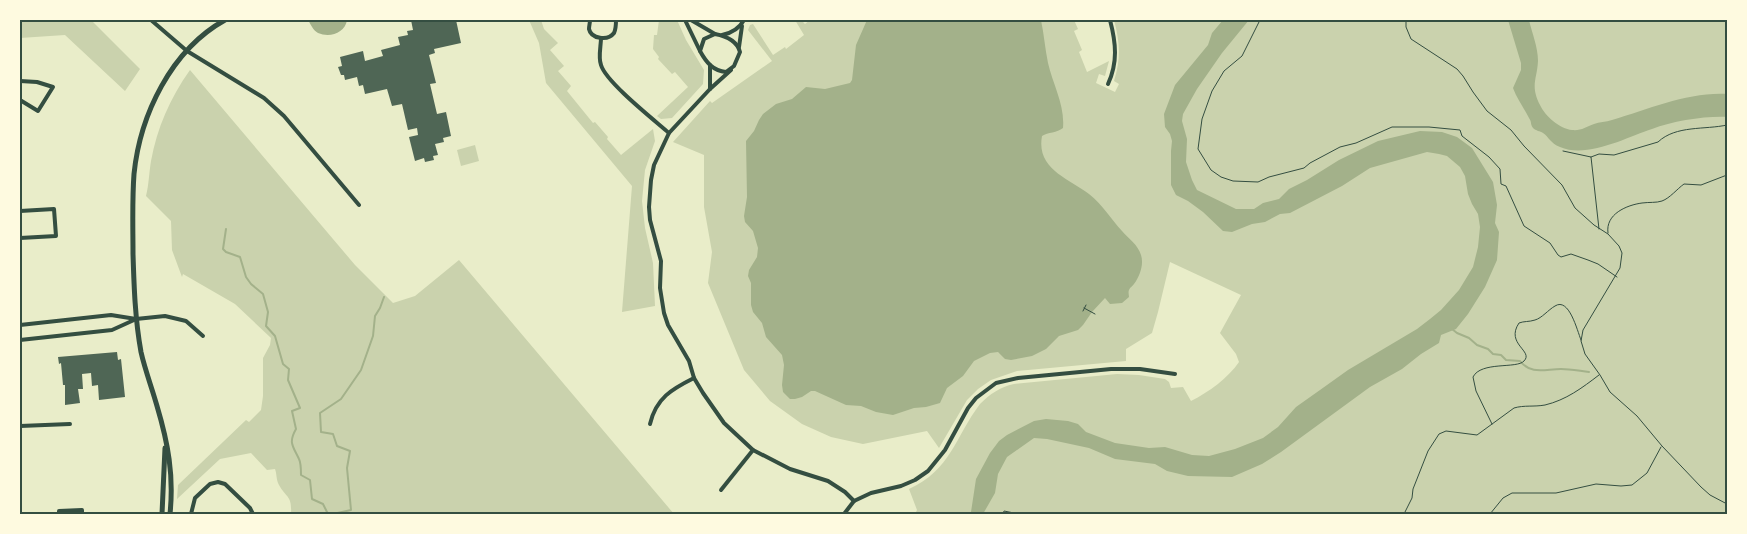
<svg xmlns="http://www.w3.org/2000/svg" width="1747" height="534" font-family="Signika,sans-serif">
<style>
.green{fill:#cad2ad}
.water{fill:#a3b18a}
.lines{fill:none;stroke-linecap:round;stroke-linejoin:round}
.stream{stroke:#a3b18a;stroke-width:2}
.building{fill:#4f6655}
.path{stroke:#344e41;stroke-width:1}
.minor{stroke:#344e41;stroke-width:4}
.tertiary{stroke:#344e41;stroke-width:5}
.neatline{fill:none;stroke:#344e41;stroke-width:2}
</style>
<rect width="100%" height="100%" fill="#e9edc9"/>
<g class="green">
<polygon points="20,20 91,20 140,69 125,91 65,35 20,38"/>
<polygon points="529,20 541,20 544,29 558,43 550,50 564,66 558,71 571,86 567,91 593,123 595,122 608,137 607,139 621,155 653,129 655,141 645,170 642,201 645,228 653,263 655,306 622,312 632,186 546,83 539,43"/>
<polygon points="659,20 677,20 686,40 704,70 703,84 672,118 661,119 657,116 688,87 675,72 672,74 658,59 659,57 653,49 654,35 657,35"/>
<path d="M795,20h6l4,4 5,-4h264l4,9 -4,2 8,19 -3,2 8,20 22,-11 -4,15 -6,-2 -3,9 19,9 4,-8 -5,-3c7,-22 6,-39 0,-61h613v494h-812l2,-4 -8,-21c42,-19 46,-52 71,-85 10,-10 20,-17 34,-20l103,-10 22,1 26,4 4,3 2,6 12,-1 8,14c18,-9 37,-23 48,-39l-3,-8 -16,-21 21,-38 -71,-33 -12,50 -6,21 -26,16v12l-109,10 -26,9 -13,9 -11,11 -28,48 -12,-17 -64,13 -32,-7 -29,-13 -32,-23 -26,-31 -36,-87 4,-31 -8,-45v-52l-31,-13 37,-41 2,2 60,-42 -24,-31 2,-5 3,-1 20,31 12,-8 1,2 18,-14z"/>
<path d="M190,70l165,195 38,38 22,-7 44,-36 215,254h-383c1,-19 -4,-15 -12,-29 -3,-5 -2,-11 -4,-16l-8,1 -16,-17 -31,6 -43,40 1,-14 68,-65 3,2 12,-12 2,-14v-38l7,-13 1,-7 -36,-34 -52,-30 -1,3 -10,-27 -1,-29 -25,-25c3,-12 3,-23 5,-35 6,-33 19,-63 39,-91z"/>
<polygon points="475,145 479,161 461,166 457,150"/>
</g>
<g class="water">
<path d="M308,20h39c-2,13 -17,18 -29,13 -5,-3 -7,-8 -10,-13z"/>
<path d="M867,20h174c3,14 4,29 7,43 5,22 17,42 15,65 -6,5 -15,4 -21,8 -6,33 26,42 47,58 14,11 22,25 33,37 7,8 16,14 19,24 3,9 -1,21 -7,29 -1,2 -4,3 -5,6 -1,2 0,5 0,7l-7,6 -12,1 -5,-6 -13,14 -9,13 -5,5 -19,6 -13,13 -14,7 -21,4 -6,-1 -7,-7 -8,1 -16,8 -11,15 -16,12 -7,15 -14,4 -12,1 -21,7 -17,-3 -15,-6 -15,-1 -31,-14h-4l-9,6 -7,2h-5l-7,-7 -1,-7 2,-20 -2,-10 -16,-18 -4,-14 -9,-11 -2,-7v-22l-3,-7 1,-6 8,-13 1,-9 -5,-17 -8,-9 -1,-6 3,-19 -1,-56 8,-10 5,-11 4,-6 13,-10 16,-5 14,-12 19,2 25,-6 2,-3 4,-35z"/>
<polygon points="1223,20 1249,20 1222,53 1197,89 1183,114 1182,121 1187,139 1186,162 1192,180 1197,190 1236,209 1254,209 1263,203 1279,199 1289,189 1307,180 1339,160 1378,141 1420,131 1442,132 1457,137 1472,148 1493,182 1497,205 1495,223 1499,232 1497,260 1485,287 1468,314 1456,329 1441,335 1439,343 1421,354 1402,369 1370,387 1281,452 1262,464 1232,477 1188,476 1167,471 1155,464 1115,459 1089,448 1047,439 1034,438 1007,457 998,474 995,493 983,514 970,514 971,512 976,479 990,453 999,441 1007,435 1034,421 1046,419 1068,421 1078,424 1086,432 1115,443 1149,448 1165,447 1192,455 1209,456 1235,449 1263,438 1278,427 1296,407 1320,390 1348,370 1417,329 1430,319 1441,310 1459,290 1473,267 1478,247 1480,227 1478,214 1472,204 1468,194 1465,176 1460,167 1447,156 1439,154 1427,152 1370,168 1342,186 1290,213 1280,214 1265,222 1252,224 1232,232 1223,231 1203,212 1188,201 1176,195 1171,185 1171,151 1172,141 1170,134 1165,127 1164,114 1175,85 1208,45 1212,33"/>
<path d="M1508,20h21c3,13 9,27 9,41 -1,19 -8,24 2,44 5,11 20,24 32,25 9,1 14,-3 22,-6 5,-2 12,-2 18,-4 38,-11 75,-28 115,-26v23c-22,-1 -54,4 -75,12 -25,8 -65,30 -92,18 -10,-4 -11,-10 -17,-14 -3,-2 -7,-2 -10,-5 -3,-4 -1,-6 -4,-10 -5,-10 -12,-19 -16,-30l8,-18v-7z"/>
</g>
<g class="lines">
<g class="stream">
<path d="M226,229l-3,20 3,3 14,5 6,20 5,7 12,10 5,18 -2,14 9,10 8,28 6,5 -1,11 12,28 -8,3 4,18c-8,14 -3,17 3,30 2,4 2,11 2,16l9,5 2,19 11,5 5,10"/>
<path d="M1452,329l5,4 12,5 8,7 11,4 5,5 8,1 5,5 14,1c11,14 25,8 41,8 9,0 19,2 28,3"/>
<polyline points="333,514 351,510 347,468 350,451 337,446 333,434 321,432 320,413 341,399 361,370 373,336 375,316 380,308 384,297"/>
</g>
</g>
<g class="building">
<polygon points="411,20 456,20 461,43 434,49 435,53 429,55 436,83 430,84 437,114 446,112 451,136 443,138 444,142 435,144 438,155 433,156 434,160 425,162 424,158 415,161 409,137 418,135 417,128 408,130 402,104 392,106 387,89 365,94 363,85 359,86 357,77 345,80 344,75 341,75 338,67 342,66 340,57 363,51 365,61 383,56 381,50 400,45 398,37 408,35 407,31 413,30"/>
<polygon points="117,352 118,360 121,359 125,397 99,400 98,385 92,386 91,373 82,374 83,389 78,389 80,403 65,405 65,385 63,385 61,363 59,364 58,357"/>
</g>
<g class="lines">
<g class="path">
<polyline points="1260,20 1242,56 1224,71 1212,91 1202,119 1198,149 1211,170 1221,177 1233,181 1258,182 1269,177 1304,168 1310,163 1340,147 1356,143 1392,127 1429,127 1460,130 1462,136 1489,157 1500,169 1501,184 1506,186 1524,226 1550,243 1558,255 1561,257 1571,254 1588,260 1598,264 1617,277"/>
<polyline points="1406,20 1406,27 1411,39 1457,69 1463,76 1473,92 1487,111 1511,130 1524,146 1562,185 1575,208 1594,225 1608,234 1619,246 1622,253 1620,268 1583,330 1581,341 1585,354 1600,375 1610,392 1637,416 1662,446 1701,487 1710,495 1727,504"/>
<polyline points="1563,151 1591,157 1599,229"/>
<path d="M1591,157l8,-3 15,1 44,-13c18,-17 47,-12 69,-17"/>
<path d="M1608,233c-3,-19 19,-28 34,-30 7,-1 14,0 20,-2 8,-3 15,-12 22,-17l17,1 26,-10"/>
<polyline points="1084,308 1095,314"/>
<polyline points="1083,311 1086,305"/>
<path d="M1492,424l-16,-33 -3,-14c8,-16 44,-8 51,-16 10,-10 -19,-17 -5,-38 5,-2 10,-1 16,-3 7,-2 13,-10 20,-14 14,-9 22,24 26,34"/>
<polyline points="1003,514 1004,511 1019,514"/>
<path d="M1404,514l8,-16 1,-9 15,-38 11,-17 7,-3 31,4 37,-27c10,-3 20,-1 31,-3 21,-5 37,-17 54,-30"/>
<polyline points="1490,514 1503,498 1512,493 1556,493 1596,484 1621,486 1632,485 1647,473 1661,447"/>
</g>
<g class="minor">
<polyline points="151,20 187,51 264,98 284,116 359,205"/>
<path d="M590,20c0,3 -1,6 -1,9 2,10 19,12 25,4 2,-4 2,-9 2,-13"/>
<polyline points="685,20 700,51"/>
<polyline points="691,20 715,34"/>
<path d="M715,34c11,2 22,7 25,18l-6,14 -8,6c-13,-1 -20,-10 -26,-21l4,-12z"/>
<path d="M722,35c10,-2 17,-6 22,-15"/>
<path d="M601,38c0,8 -3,19 0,27 5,17 52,54 68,68"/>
<polyline points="739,47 742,26"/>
<polyline points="710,65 710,89"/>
<polyline points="731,70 710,89 669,133 654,165 651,180 649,207 650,220 661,261 660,288 664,313 668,325 689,361 694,378 703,393 724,423 753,450 790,469 828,481 845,492 854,501"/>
<polyline points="20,81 37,82 53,87 38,111 20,100"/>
<path d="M1108,84c10,-22 8,-41 2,-64"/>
<polyline points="20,211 54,209 56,236 20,238"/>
<polyline points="20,325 111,315 136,319 165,316 186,321 203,336"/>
<polyline points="20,340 112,330 134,320"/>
<path d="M650,424c6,-26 22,-35 44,-46"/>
<polyline points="20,426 70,424"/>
<polyline points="721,490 753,450"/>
<polyline points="59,514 59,511 82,510 82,514"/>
<polyline points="191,514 195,498 210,484 218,482 225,484 250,508 253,514"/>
<polyline points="844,514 854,501 871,493 901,486 915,480 928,471 945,450 968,408 976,398 996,383 1018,378 1111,369 1140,369 1175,374"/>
</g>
<g class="tertiary">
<polyline points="162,514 165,448"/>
<path d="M170,514c4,-39 -2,-71 -13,-108 -5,-18 -12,-36 -16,-54 -6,-33 -7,-66 -8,-98 0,-27 -1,-53 1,-80 6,-59 37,-124 91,-154"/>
</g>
</g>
<rect width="1747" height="534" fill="none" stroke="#fefae0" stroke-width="42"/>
<rect x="21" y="21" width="1705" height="492" class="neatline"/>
</svg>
